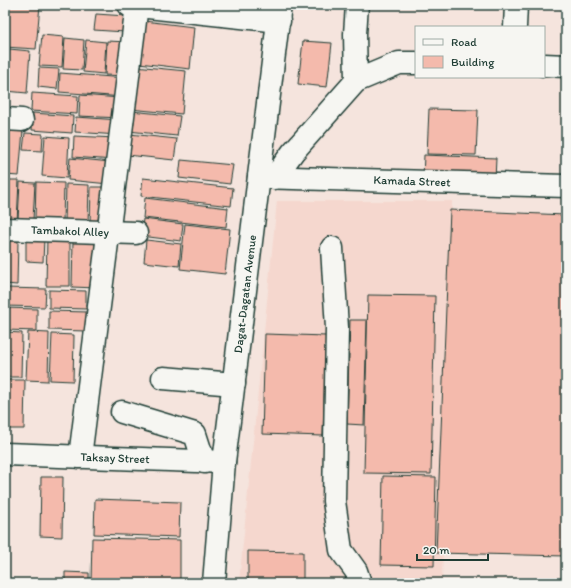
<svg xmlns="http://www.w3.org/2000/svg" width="571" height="588" font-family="Itim,sans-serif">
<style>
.built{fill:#f5d7ce}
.building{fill:#f4baac;stroke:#1f3d34}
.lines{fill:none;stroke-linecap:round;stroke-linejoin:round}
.minor-casing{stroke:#1f3d34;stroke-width:25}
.minor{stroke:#f6f6f2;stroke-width:22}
.labels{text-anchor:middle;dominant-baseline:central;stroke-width:3;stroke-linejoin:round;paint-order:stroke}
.street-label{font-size:12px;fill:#1f3d34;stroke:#f6f6f2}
</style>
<rect width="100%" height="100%" fill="#f5e4dd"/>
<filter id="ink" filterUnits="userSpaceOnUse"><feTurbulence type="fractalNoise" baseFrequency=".025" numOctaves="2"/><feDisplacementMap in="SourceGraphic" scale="8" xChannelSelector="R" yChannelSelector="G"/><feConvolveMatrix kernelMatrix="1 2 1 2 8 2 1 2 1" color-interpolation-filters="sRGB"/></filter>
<g filter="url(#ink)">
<polygon class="built" points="277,201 452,201 442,583 239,583"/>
<g class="building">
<polygon points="5,5 40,5 36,49 5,47"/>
<polygon points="96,14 126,16 125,32 94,30"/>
<polygon points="144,21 194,27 190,69 139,63"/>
<polygon points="42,35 64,37 62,67 39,66"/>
<polygon points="65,38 84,40 82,70 63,69"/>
<polygon points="86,40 106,42 104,74 83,72"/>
<polygon points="107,41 128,42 126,76 105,75"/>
<polygon points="303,41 332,43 327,87 298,84"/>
<polygon points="9,49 30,51 27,93 6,91"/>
<polygon points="135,66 186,71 182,114 130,109"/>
<polygon points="39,68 59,69 57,89 38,87"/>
<polygon points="60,73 125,78 123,97 59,92"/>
<polygon points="32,93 78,96 77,114 31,111"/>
<polygon points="80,95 121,98 120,118 79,116"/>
<polygon points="429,109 478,110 476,155 427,154"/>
<polygon points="131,111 180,116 177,136 128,131"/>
<polygon points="33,113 73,116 72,133 32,130"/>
<polygon points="76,117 119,120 118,135 75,132"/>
<polygon points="5,129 23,130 19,176 5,175"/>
<polygon points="25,133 43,134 42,151 23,150"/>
<polygon points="129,134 177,139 174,160 127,155"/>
<polygon points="45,136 69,138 67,178 42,176"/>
<polygon points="74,136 116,138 114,160 73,157"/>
<polygon points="424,155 496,158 495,180 423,178"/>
<polygon points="70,158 111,162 109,184 68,180"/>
<polygon points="181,160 233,165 230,184 179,178"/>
<polygon points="143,178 233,188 231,206 141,196"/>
<polygon points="5,180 19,180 17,223 5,223"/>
<polygon points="20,182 35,183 33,220 18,219"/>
<polygon points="36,182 64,183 63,221 35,220"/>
<polygon points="66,184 89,185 88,223 65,222"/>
<polygon points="91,187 108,187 107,224 90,224"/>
<polygon points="145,198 228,208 226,227 143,218"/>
<polygon points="566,206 566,556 436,553 450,210 565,215"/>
<polygon points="143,219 183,224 181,241 141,236"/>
<polygon points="185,224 230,229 225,274 180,269"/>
<polygon points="26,237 44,238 43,262 26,261"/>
<polygon points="47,238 70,238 70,286 46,286"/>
<polygon points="73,240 98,241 97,288 72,287"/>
<polygon points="146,240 181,244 179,266 144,262"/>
<polygon points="5,241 18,241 17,285 5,284"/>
<polygon points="5,288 46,289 45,307 5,306"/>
<polygon points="49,290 86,291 86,309 49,308"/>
<polygon points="368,295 435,296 431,474 364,473"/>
<polygon points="5,308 37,309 37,331 5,330"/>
<polygon points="49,311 88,312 87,331 49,330"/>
<polygon points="350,320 367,320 364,425 347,424"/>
<polygon points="5,332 22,333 21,377 5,377"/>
<polygon points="28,332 49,333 48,381 26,380"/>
<polygon points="52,334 74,335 73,381 50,380"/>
<polygon points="265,334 326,336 323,436 262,434"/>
<polygon points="5,380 25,380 24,429 5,429"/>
<polygon points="383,476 436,477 434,566 381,565"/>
<polygon points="41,477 63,477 62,537 40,536"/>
<polygon points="95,499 180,502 179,537 94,534"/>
<polygon points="92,538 180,540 180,583 91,583"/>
<polygon points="248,551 303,552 303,583 248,583"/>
<polygon points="65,572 89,573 89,583 65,583"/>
</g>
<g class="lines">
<g class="minor-casing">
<g id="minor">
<polyline points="129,5 279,21"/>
<polyline points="515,27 516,5"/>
<polyline points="544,65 566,66"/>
<polyline points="356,81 355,34 357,5"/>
<polyline points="5,119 22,120"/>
<polyline points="259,177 566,186"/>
<polyline points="274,178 293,152 356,81 399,63 416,63"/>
<polyline points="5,229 136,233"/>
<polyline points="332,248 337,328 334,501 341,550 356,571 360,583"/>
<polyline points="163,378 234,384"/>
<polyline points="122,412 195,434 204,462"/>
<polyline points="5,454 224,462"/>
<polyline points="80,457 137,5"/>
<polyline points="214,583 224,462 280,5"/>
</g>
</g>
<use href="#minor" class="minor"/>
</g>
</g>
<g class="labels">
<g class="street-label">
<text transform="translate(412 181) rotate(2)">Kamada Street</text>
<text transform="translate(70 231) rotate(2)">Tambakol Alley</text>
<text transform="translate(245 294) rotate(-83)">Dagat-Dagatan Avenue</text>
<text transform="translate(115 458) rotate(2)">Taksay Street</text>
</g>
</g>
<rect width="571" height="588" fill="none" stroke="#f6f6f2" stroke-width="20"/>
<rect x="10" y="10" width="551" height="568" fill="none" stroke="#1f3d34" stroke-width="1.5" filter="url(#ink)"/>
<rect x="415" y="26" width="130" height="52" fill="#f6f6f2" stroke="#a0aca6"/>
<rect x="423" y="39" width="20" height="6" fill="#f6f6f2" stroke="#a0aca6"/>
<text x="451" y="46" font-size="12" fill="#1f3d34">Road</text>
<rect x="423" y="56" width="20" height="12" fill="#f4baac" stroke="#a0aca6"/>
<text x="451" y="66" font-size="12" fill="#1f3d34">Building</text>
<path d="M417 554v6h71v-6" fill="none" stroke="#1f3d34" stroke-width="2"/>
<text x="423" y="554" font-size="12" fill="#1f3d34" stroke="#f6f6f2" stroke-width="3" paint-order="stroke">20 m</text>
</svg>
